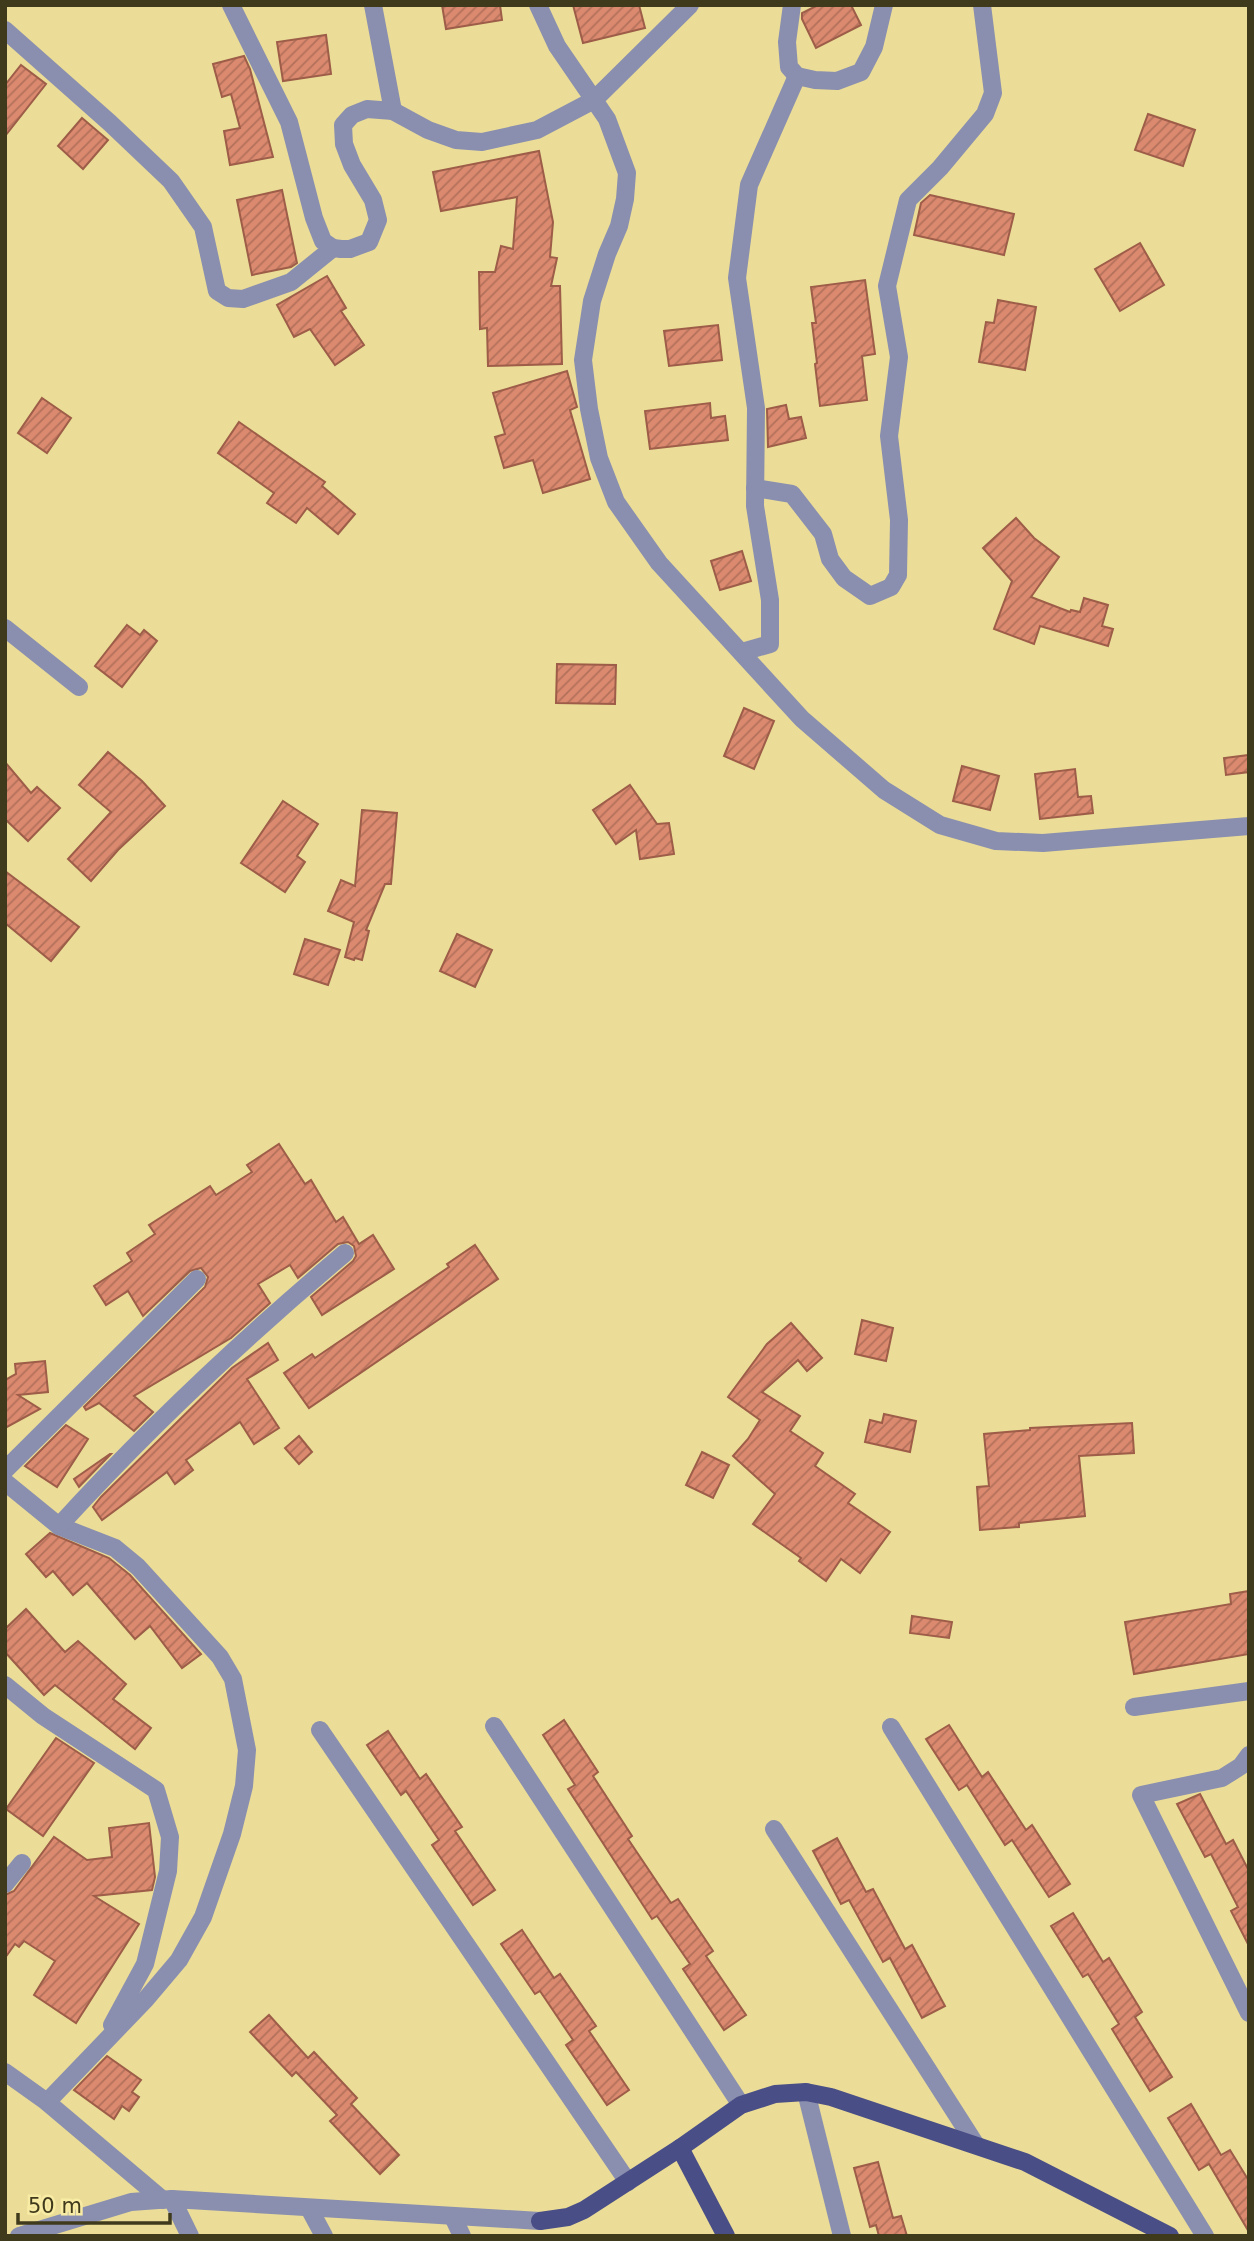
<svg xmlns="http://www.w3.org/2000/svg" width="1254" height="2241" font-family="'DejaVu Sans',sans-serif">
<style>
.building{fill:url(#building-hatch);stroke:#9d5d48;stroke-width:2}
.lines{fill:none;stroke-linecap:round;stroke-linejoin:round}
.minor{stroke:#8a8faf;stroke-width:18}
.major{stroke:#4a4e86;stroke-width:18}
</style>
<defs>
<pattern id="building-hatch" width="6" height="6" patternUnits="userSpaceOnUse" patternTransform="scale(1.75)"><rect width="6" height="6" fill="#db896f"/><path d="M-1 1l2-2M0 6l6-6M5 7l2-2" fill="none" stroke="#b3715b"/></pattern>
</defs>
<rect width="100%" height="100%" fill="#ebdd97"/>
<g class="building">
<polygon points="442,5 500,5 502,20 446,29"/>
<polygon points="573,5 639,5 645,28 583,43"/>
<polygon points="818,5 851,5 861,25 816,48 802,19 802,13"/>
<polygon points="326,35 331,74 283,81 277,42"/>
<polygon points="244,56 250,69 273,157 230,165 224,131 240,128 231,94 222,97 213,64"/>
<polygon points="21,65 46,84 5,136 5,85"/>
<polygon points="1148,114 1195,130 1183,166 1135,150"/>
<polygon points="82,118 108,140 83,169 58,146"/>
<polygon points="539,151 553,222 550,257 557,258 551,286 560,286 562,364 488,366 487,328 480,329 479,272 495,272 501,246 513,249 517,197 441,211 433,172"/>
<polygon points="282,190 297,263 291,267 252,275 237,200"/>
<polygon points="930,195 1014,214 1004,255 914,235 921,203"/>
<polygon points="1140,243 1164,285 1120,311 1095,269"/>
<polygon points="327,276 346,308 341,311 364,345 335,365 310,329 294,337 277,305"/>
<polygon points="865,280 875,354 862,356 867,400 820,406 815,364 817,363 812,323 816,323 811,287"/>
<polygon points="998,300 1036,307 1025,370 979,362 986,322 994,323"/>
<polygon points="718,325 722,360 669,366 664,331"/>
<polygon points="567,371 577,407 570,410 590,479 543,493 533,460 504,468 495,437 505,434 493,393"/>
<polygon points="42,398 71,418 47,453 18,433"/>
<polygon points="710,403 711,418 725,416 728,440 650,449 645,411"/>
<polygon points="786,405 789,419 801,417 806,438 768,447 767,409"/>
<polygon points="239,422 325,482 322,486 355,514 338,534 307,508 296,523 267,503 274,493 218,453"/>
<polygon points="1016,518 1034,538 1059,557 1031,597 1070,612 1071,610 1080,612 1084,598 1108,605 1102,626 1113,629 1108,646 1040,626 1034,644 994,629 1012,581 983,548"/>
<polygon points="742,551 751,581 720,590 711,561"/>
<polygon points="127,625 140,635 144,630 157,641 122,687 95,666"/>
<polygon points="557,664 616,665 615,704 556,703"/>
<polygon points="744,708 774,721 754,769 724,756"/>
<polygon points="108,752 142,781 165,806 118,850 91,881 68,859 111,812 79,785"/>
<polygon points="1249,755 1249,772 1226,775 1224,758"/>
<polygon points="5,762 31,793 37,787 60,808 28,841 5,819"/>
<polygon points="962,766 999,776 990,810 953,801"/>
<polygon points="1075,769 1078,797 1091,796 1093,813 1040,819 1035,774"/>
<polygon points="630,785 657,824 669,823 674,854 640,859 636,830 616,844 593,810"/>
<polygon points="283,801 318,824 297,856 305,862 285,892 241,863"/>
<polygon points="362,810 397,813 391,884 385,884 366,930 369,931 362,960 355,958 354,960 345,957 354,922 328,911 341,880 355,886"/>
<polygon points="5,871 79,927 51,961 5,923"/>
<polygon points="457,934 492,950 475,987 440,971"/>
<polygon points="305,939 340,950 328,985 294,974"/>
<polygon points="279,1144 305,1184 311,1180 336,1222 343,1217 359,1244 373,1235 394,1269 322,1315 311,1297 353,1261 356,1256 354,1246 348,1242 338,1244 298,1278 290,1265 258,1284 270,1303 231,1338 134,1396 153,1412 134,1431 99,1403 86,1410 84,1407 205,1287 208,1277 201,1268 190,1271 143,1316 128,1291 106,1305 94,1286 132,1261 127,1253 155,1234 149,1225 210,1186 216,1195 252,1172 247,1165"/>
<polygon points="475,1245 498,1279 309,1408 284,1373 312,1354 315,1358 449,1267 447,1264"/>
<polygon points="862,1320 893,1328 886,1361 855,1354"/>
<polygon points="791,1323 822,1358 807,1371 798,1360 762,1392 800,1416 790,1431 823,1453 815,1466 855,1494 848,1503 890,1532 860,1573 841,1559 826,1581 799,1561 801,1558 753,1524 775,1494 733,1456 748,1439 760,1420 728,1397 767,1344"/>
<polygon points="268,1343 278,1360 247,1379 279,1428 254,1444 240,1422 186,1460 193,1470 175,1484 167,1472 102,1520 93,1507 101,1497 232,1368"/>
<polygon points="45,1361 48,1392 18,1395 40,1409 5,1428 5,1380 16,1374 15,1364"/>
<polygon points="884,1414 916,1421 910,1452 865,1442 870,1420 882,1423"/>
<polygon points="1132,1423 1134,1453 1079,1456 1085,1516 1019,1523 1019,1527 980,1530 977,1487 989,1486 984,1434 1030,1430 1030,1428"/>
<polygon points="66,1425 88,1439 57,1487 25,1466"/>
<polygon points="299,1436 312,1452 299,1464 285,1448"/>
<polygon points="702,1452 729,1465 713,1498 686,1485"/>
<polygon points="110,1454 111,1454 79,1487 74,1479"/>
<polygon points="50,1533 109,1558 130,1575 201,1654 182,1668 150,1626 135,1639 87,1583 73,1595 53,1571 46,1577 26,1554"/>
<polygon points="1249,1591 1249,1654 1134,1674 1125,1622 1231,1604 1230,1594"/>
<polygon points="26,1609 65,1652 78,1641 126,1684 113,1699 151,1728 135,1749 55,1685 44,1695 5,1652 5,1629"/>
<polygon points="912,1616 952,1622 949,1638 910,1633"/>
<polygon points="564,1720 598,1772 593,1776 632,1836 628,1839 671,1903 678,1899 713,1951 706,1956 746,2015 724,2030 683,1969 690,1964 657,1916 652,1919 568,1789 575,1785 543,1735"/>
<polygon points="949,1725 982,1777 988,1772 1026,1830 1032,1825 1070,1884 1049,1897 1012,1840 1005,1845 967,1785 959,1790 926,1739"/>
<polygon points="388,1731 420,1779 426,1774 462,1827 455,1831 495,1890 473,1905 432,1845 439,1840 406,1791 401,1795 367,1745"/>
<polygon points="56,1738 94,1763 43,1836 6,1809"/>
<polygon points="1200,1794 1226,1844 1233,1840 1249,1871 1249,1946 1231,1911 1238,1907 1211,1854 1205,1857 1177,1804"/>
<polygon points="149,1823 155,1877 152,1890 94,1896 139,1924 76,2023 34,1995 55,1961 24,1941 19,1947 15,1944 5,1958 5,1895 14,1891 54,1837 87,1860 112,1857 109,1828"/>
<polygon points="837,1838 866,1892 873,1889 905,1949 912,1945 945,2006 922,2018 890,1958 883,1962 849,1900 841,1904 813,1851"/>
<polygon points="1073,1913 1103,1962 1109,1958 1142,2012 1135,2017 1172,2077 1150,2091 1112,2029 1119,2024 1088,1974 1083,1977 1051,1926"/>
<polygon points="522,1930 554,1978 560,1974 596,2026 589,2031 629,2090 607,2105 566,2045 573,2040 540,1991 535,1994 501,1944"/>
<polygon points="269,2015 308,2058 314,2052 357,2098 351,2104 399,2155 380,2174 330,2121 337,2115 296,2072 292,2076 250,2032"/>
<polygon points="107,2056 141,2080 132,2092 139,2097 129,2111 122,2106 114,2119 74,2090"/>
<polygon points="1191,2104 1221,2155 1230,2150 1249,2181 1249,2232 1209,2164 1199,2170 1168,2118"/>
<polygon points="878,2162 893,2218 901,2216 907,2236 879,2236 876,2225 870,2227 854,2168"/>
</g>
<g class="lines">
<g class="minor">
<polyline points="231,5 289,122 314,218 323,241 333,248 341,249 350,249 369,242 378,220 373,200 352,165 344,144 343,125 352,115 367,109 393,111 428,130 456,140 482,142 537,130 594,100 690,5"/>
<polyline points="373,5 393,111"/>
<polyline points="538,5 557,46 607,119 627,173 625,199 619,226 607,254 592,301 583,360 589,409 599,458 616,502 659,563 802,719 884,790 940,825 996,841 1043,843 1249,826"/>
<polyline points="792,5 787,42 789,67 797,76 815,80 837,81 861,72 874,47 884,5"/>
<polyline points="5,30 110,123 171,181 203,227 217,291 228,298 243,299 291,282 333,248"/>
<polyline points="755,488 792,494 823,534 830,559 844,578 870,596 891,587 898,575 899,520 889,436 899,357 887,286 908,200 940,168 985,114 993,93 982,5"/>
<polyline points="5,628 79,687"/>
<polyline points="742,652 770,644 770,600 755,506 756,408 737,278 749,185 797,76"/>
<polyline points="5,1470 197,1279"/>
<polyline points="5,1482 59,1526 115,1548 138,1567 220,1657 233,1679 247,1750 244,1786 232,1834 203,1917 179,1960 146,1999 47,2102"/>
<path d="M59,1526c89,-98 185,-188 286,-273"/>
<polyline points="5,1685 43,1716 156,1790 170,1837 168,1871 145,1964 112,2025"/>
<polyline points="1134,1707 1249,1691"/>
<polyline points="494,1726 741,2105"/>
<polyline points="891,1727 1205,2236"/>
<polyline points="320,1730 628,2182"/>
<polyline points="1249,1755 1241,1766 1222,1778 1141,1795 1249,2013"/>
<polyline points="774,1829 976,2145"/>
<polyline points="5,1884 22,1863"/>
<polyline points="5,2072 47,2102 163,2200"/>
<polyline points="806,2092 842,2236"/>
<polyline points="172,2199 190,2236"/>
<polyline points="309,2208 324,2236"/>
<polyline points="453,2217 462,2236"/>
<polyline points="19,2236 131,2202 172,2199 540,2221"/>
</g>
<g class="major">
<polyline points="680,2148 726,2236"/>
<polyline points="540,2221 568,2217 584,2210 680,2148 741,2105 775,2094 806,2092 831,2097 1025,2162 1170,2236"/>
</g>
</g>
<rect width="1254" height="2241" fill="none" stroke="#403a1d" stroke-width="14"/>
<path d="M18 2213v10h152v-10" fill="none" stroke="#403a1d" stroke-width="3.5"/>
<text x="28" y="2213" font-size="21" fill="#403a1d" stroke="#f8eba4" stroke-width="5" paint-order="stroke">50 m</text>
</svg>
